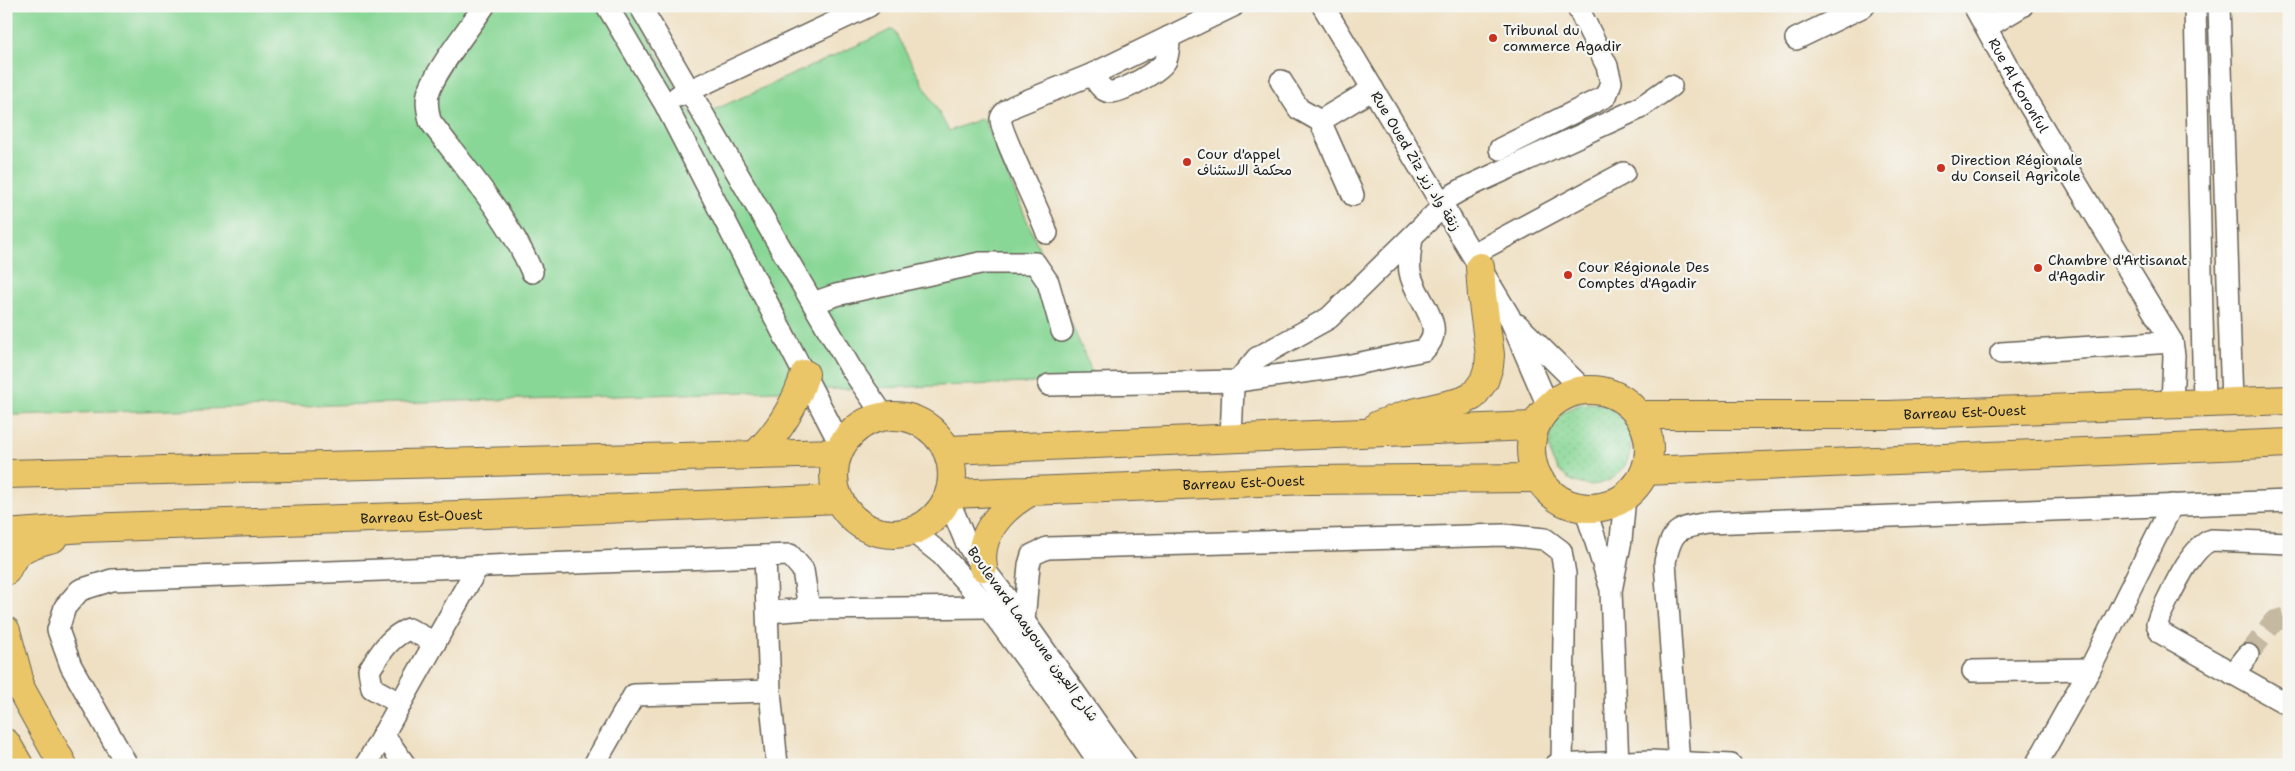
<svg xmlns="http://www.w3.org/2000/svg" width="2295" height="771" font-family="'Shantell Sans','Playpen Sans Arabic',sans-serif">
<style>
.grass{fill:#89d796;stroke:#527a59}
.park{fill:url(#park-dots);stroke:#527a59}
.lines{fill:none;stroke-linecap:round;stroke-linejoin:round}
.minor-tunnel{stroke:#c5b9a2;stroke-width:21;stroke-dasharray:21 11;stroke-linecap:butt}
.minor-casing{stroke:#666156;stroke-width:24}
.major-casing{stroke:#666156;stroke-width:30}
.minor{stroke:#fff;stroke-width:21}
.major{stroke:#ebc669;stroke-width:28}
.poi-dot{fill:#c8321e;stroke:#f6f6f2;stroke-width:2}
.labels{text-anchor:middle;dominant-baseline:central;stroke-width:4.5;stroke-linejoin:round;paint-order:stroke}
.poi-label{font-size:14px;fill:#1c1c1c;stroke:#f6f6f2;text-anchor:start}
.street-label{font-size:14px;fill:#1c1c1c;stroke:#f6f6f2}
</style>
<defs>
<pattern id="park-dots" width="8" height="8" patternUnits="userSpaceOnUse" patternTransform="scale(1.25)"><rect width="8" height="8" fill="#89d796"/><path d="M2 2h.1M6 6h.1" fill="none" stroke="#76b881" stroke-width="1.8" stroke-linecap="round"/></pattern>
</defs>
<rect width="100%" height="100%" fill="#f6f6f2"/>
<filter id="ink" filterUnits="userSpaceOnUse"><feTurbulence type="fractalNoise" baseFrequency=".02" numOctaves="2"/><feDisplacementMap in="SourceGraphic" scale="10" xChannelSelector="R" yChannelSelector="G"/><feConvolveMatrix kernelMatrix="1 2 1 2 8 2 1 2 1" color-interpolation-filters="sRGB"/></filter>
<filter id="wash" filterUnits="userSpaceOnUse"><feTurbulence type="fractalNoise" baseFrequency=".0096" numOctaves="4" result="noise"/><feDisplacementMap in="SourceGraphic" scale="20" xChannelSelector="R" yChannelSelector="G"/><feGaussianBlur stdDeviation="1.12" result="paint"/><feColorMatrix in="noise" values="0 0 0 0 0 0 0 0 0 0 0 0 0 0 0 0 0 1.4 0 .05"/><feComposite in="paint" operator="in"/></filter>
<g filter="url(#wash)">
<rect width="100%" height="100%" fill="#efe0c3"/>
<polygon class="grass" points="6,6 631,6 694,119 893,29 949,131 983,118 1096,381 12,415 6,413"/>
<circle class="park" cx="1590" cy="444" r="41"/>
</g>
<g filter="url(#ink)">
<g class="lines">
<polyline class="minor-tunnel" points="2248,655 2274,621 2289,617"/>
<g class="minor-casing">
<g id="minor">
<path d="M484,6c-14,21 -50,66 -56,88 -2,9 0,17 2,27 35,47 79,97 102,151"/>
<polyline points="607,6 665,104 841,446"/>
<polyline points="640,6 850,367 884,416"/>
<polyline points="1323,6 1509,316 1548,406"/>
<path id="s1" d="M1974,6l51,92 147,244 2,13 -2,50"/>
<polyline points="2195,6 2204,403"/>
<polyline points="2219,6 2232,402"/>
<polyline points="1987,27 2022,6"/>
<polyline points="1796,39 1864,6"/>
<path d="M1093,74c4,8 8,17 17,18 11,1 52,-22 56,-32 3,-7 3,-15 3,-23"/>
<polyline points="1281,81 1299,109 1320,121"/>
<polyline points="678,96 869,6"/>
<polyline points="1500,149 1606,96 1611,82 1607,66 1577,6"/>
<polyline points="1353,195 1320,121 1373,89"/>
<polyline points="1442,201 1463,189 1638,109 1671,86"/>
<path d="M1047,233c-6,-19 -48,-103 -46,-114 1,-6 8,-10 13,-13l79,-32 140,-68"/>
<polyline points="1473,254 1624,173"/>
<polyline points="813,303 836,295 980,263 1035,263 1048,282 1062,331"/>
<polyline points="1518,325 1584,390"/>
<polyline points="2001,353 2172,342"/>
<path d="M1049,385l189,-4 108,-15 78,-16c26,-24 -10,-51 -14,-78 -2,-11 1,-24 2,-35"/>
<polyline points="1231,439 1233,387 1257,358 1329,318 1444,205"/>
<polyline points="948,499 965,540 977,560 1024,621 1126,765"/>
<polyline points="1585,508 1610,586"/>
<polyline points="912,531 942,555 988,607 1061,706 1101,765"/>
<path d="M2289,543l-78,-3c-22,9 -40,54 -51,75l-3,9 4,9 128,72"/>
<polyline points="765,556 770,691 777,765"/>
<polyline points="768,612 809,609 988,607"/>
<polyline points="1024,621 1029,565 1032,555 1047,548 1504,535 1545,539 1561,551 1565,574 1562,765"/>
<polyline points="1973,671 2090,669"/>
<polyline points="2233,674 2248,655"/>
<path d="M401,704l-29,-16 -3,-18c12,-17 20,-33 40,-41l26,14"/>
<polyline points="383,734 405,765"/>
<polyline points="127,765 71,666 58,630 65,607 80,590 112,580 790,555 803,570 809,609"/>
<polyline points="366,765 478,566"/>
<polyline points="594,765 634,695 770,691"/>
<polyline points="1556,765 1651,761 1731,765"/>
<polyline points="1618,765 1611,591 1621,540 1625,497"/>
<path d="M1679,765l-14,-203c7,-33 12,-34 44,-39l580,-22"/>
<polyline points="2036,765 2090,669 2172,505"/>
</g>
</g>
<g class="major-casing">
<g id="major">
<circle cx="1590" cy="449" r="59"/>
<path id="s2" d="M1640,415h248l401,-15"/>
<circle cx="893" cy="475" r="59"/>
<polyline points="1378,425 1408,414 1463,401 1473,396 1484,381 1489,366 1490,355 1482,296 1480,267"/>
<polyline points="948,450 1534,426"/>
<path d="M755,455c24,-23 40,-49 50,-81"/>
<polyline points="1646,471 2289,443"/>
<polyline points="6,474 838,453"/>
<path id="s3" d="M950,494l359,-14 229,-2"/>
<path id="s4" d="M6,534l78,-6 403,-14 352,-15"/>
<path d="M983,567c-6,-34 21,-61 49,-76"/>
<path d="M6,571c11,-25 24,-26 47,-33"/>
<polyline points="6,631 18,675"/>
<polyline points="6,658 22,691 63,765"/>
<polyline points="6,743 19,765"/>
</g>
</g>
<use href="#minor" class="minor"/>
<use href="#major" class="major"/>
</g>
</g>
<g class="poi-dot">
<circle cx="1493" cy="38" r="5"/>
<circle cx="1187" cy="162" r="5"/>
<circle cx="1941" cy="168" r="5"/>
<circle cx="2038" cy="268" r="5"/>
<circle cx="1568" cy="275" r="5"/>
</g>
<g class="labels">
<g class="poi-label">
<text x="1503" y="30">Tribunal du<tspan x="1503" dy="16">commerce Agadir</tspan></text>
<text x="1197" y="154">Cour d'appel<tspan x="1197" dy="16">محكمة الاستئناف</tspan></text>
<text x="1951" y="160">Direction Régionale<tspan x="1951" dy="16">du Conseil Agricole</tspan></text>
<text x="2048" y="260">Chambre d'Artisanat<tspan x="2048" dy="16">d'Agadir</tspan></text>
<text x="1578" y="267">Cour Régionale Des<tspan x="1578" dy="16">Comptes d'Agadir</tspan></text>
</g>
<g class="street-label">
<text stroke="none"><textPath href="#s1" startOffset="91">Rue Al Koronful</textPath></text>
<text transform="translate(1416 161) rotate(59)">Rue Oued Ziz زنقة واد زيز</text>
<text stroke="none"><textPath href="#s2" startOffset="325">Barreau Est-Ouest</textPath></text>
<text stroke="none"><textPath href="#s3" startOffset="294">Barreau Est-Ouest</textPath></text>
<text stroke="none"><textPath href="#s4" startOffset="416">Barreau Est-Ouest</textPath></text>
<text transform="translate(1033 634) rotate(54)">Boulevard Laayoune شارع العيون</text>
</g>
</g>
<rect width="2295" height="771" fill="none" stroke="#f6f6f2" stroke-width="25"/>
</svg>
